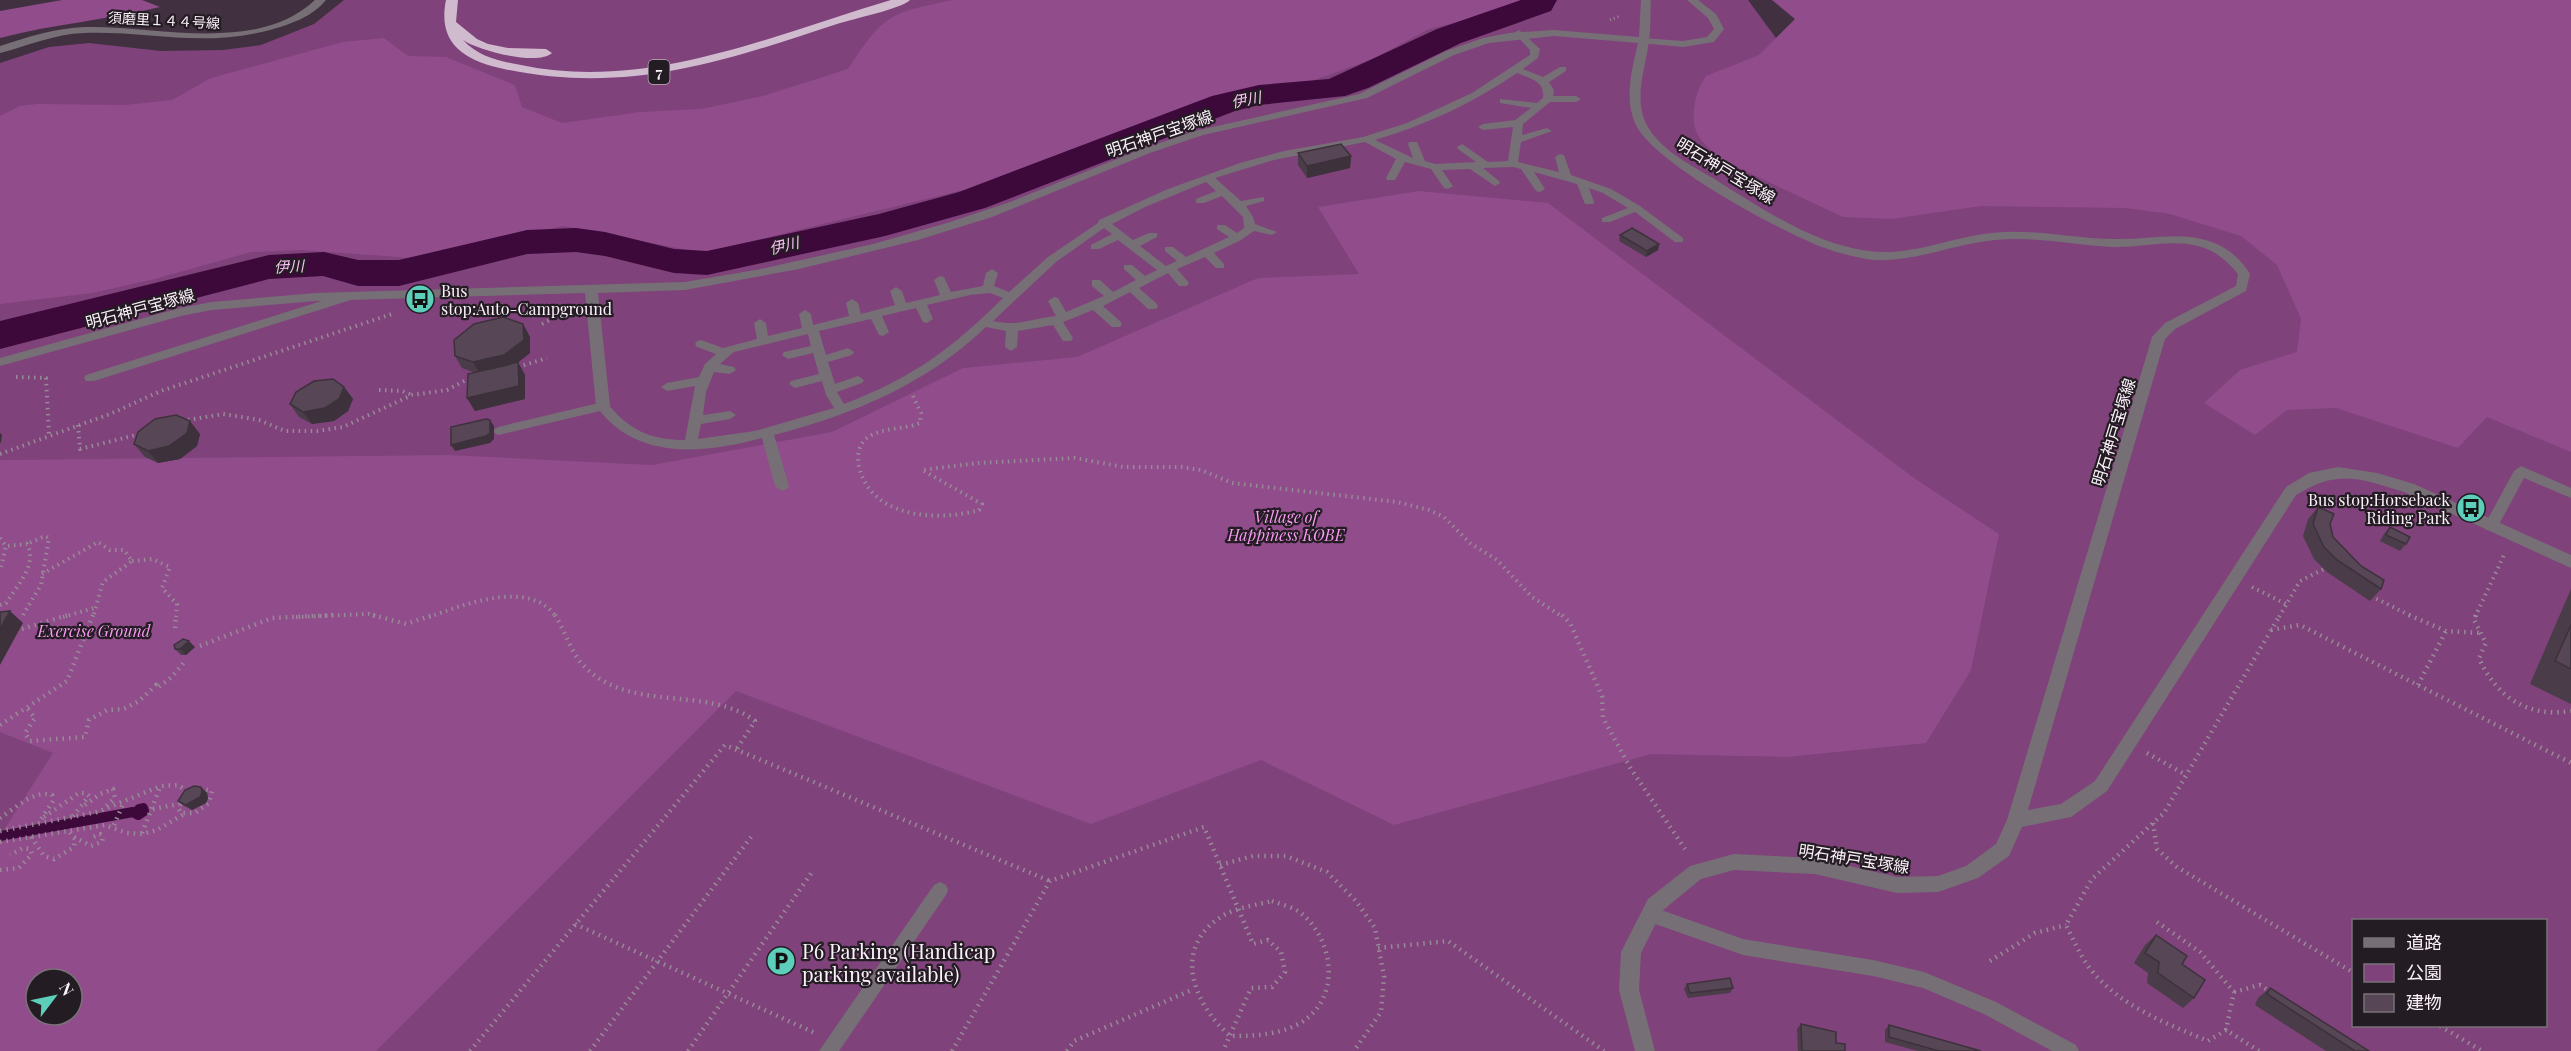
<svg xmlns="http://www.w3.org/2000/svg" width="2571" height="1051" font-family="'Playfair Display','Noto Sans JP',serif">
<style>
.green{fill:#7f427b;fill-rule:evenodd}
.forest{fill:#914c8c;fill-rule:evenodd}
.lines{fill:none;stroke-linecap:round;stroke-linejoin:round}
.stream{stroke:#3c093a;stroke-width:10}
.river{fill:#3c093a;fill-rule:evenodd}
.path-far2{stroke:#988a97;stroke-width:3;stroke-dasharray:1 3;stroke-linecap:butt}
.path-far1{stroke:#988a97;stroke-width:4;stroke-dasharray:1.5 4.5;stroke-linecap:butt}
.path{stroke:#988a97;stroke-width:4.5;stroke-dasharray:1.5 5;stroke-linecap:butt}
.service{fill:#776f76;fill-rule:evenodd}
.minor{fill:#776f76;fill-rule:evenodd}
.tertiary{fill:#776f76;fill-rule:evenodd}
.motorway{fill:#cfbbcd;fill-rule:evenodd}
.wall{fill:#4b3c49}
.shaded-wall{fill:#3d313c}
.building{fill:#574655;stroke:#3d313c;stroke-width:1.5}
.labels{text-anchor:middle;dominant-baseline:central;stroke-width:4.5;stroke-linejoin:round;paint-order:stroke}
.far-street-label{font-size:14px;fill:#fcf1fb;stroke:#231c22}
.shield{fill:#231c22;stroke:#bbb1ba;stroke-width:1.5}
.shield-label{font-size:15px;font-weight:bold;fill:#fcf1fb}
.far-water-label{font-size:15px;font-style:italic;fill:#fcc2f6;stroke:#231c22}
.street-label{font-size:16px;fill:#fcf1fb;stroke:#231c22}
.poi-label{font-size:16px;fill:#fcf1fb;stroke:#231c22;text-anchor:start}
.park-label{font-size:16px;font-style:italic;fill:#f89af1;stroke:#231c22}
.near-poi-label{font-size:20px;fill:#fcf1fb;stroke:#231c22;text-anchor:start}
</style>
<rect width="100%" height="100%" fill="#413140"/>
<path class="green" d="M344,0h1404l39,53 396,149 388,209v640h-2571v-988l49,-16 40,-4 72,8 62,-1 38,-5 53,-21zM2354,920h192v106h-192zM36,979h36v36h-36z"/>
<g class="forest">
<path d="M62,0h80l18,7c-53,13 -107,17 -160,31v-27z"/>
<path d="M952,0h568l-7,6 -34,11 -50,12 -56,30 -67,24 -96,19 -226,83 -269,65 -17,2 -134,-26 -152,32 -111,-8 -50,2 -96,27 -63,14 -92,11v-188l20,-10 17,-2 88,1 47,-5 39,-22 132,-36 41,-4 24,18 38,1 69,28 7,22 40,16 78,-11 61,-3 62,-13 85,-27c37,-56 40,-55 104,-69z"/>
<path d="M1772,0h799v452l-84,-35 -29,31 -122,-40 -49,2 -32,25 -51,-32 36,-33 57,-18 4,-33 -24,-54 -36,-29 -71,-22 -44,-6 -145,-2 -89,13 -49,-2 -113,-53c-11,-7 -29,-20 -34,-33 -6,-16 0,-42 10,-55l53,-21 36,-36z"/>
<path d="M1419,191l129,12 366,275 85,56 -28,136 -45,73 -139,14 -136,-3 -257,71 -133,-65 -170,64 -355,-133 -360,360h-376v-215l53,-83 -53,-21v-272l448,-5 204,10 180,-33 131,-64 114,-11 181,-79 101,-4 -41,-67zM36,979h36v36h-36z"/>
</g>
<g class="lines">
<polyline class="stream" points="0,836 133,812 138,815 144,811 143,808 139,809"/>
<polygon class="river" points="1521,0 1557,0 1551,11 1461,43 1368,88 1345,96 1259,105 1235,111 985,208 885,236 707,275 674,273 605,256 576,252 527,254 399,286 358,286 323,276 269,279 0,349 0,321 269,255 324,252 358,260 399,260 527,230 576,228 605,232 674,249 707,251 879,214 959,192 1212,96 1259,85 1329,79 1437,29"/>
<polyline class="path-far2" points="1610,20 1620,16"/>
<g class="path-far1">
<polyline points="542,324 575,307"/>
<polyline points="518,367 547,358"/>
<polyline points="16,377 46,378 49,435"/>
<polyline points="379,390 402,391 412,395"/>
<path d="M913,396l8,17 -1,10c-17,7 -38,4 -53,15 -9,7 -10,19 -8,29 12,51 78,55 120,43l3,-6 -60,-34 56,-7 97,-5 48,9h59l19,3 31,13 165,19 32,8 15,7 26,26 27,17 35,37 31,20"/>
<polyline points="182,421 223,414 259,420 285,431 317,431 343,427 412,395 447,390 470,378"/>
<polyline points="78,425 80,449 140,434"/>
<polyline points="0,454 110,414 161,391 395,313"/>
<polyline points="0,538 6,546 0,571"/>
<polyline points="132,561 152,559 170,567 162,588 177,604 176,617"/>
<polyline points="42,574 98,542 110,550 124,550 132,561 103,582 93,617"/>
<polyline points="2252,587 2286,604"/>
<polyline points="2371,596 2413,617"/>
<path d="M0,605l6,-2c11,-17 32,-39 21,-59l-21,2"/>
<polyline points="23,615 41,585 49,538 45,536 27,544"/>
<polyline points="63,617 94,608"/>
<polyline points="296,617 369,614 378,617"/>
<path d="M429,617c34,-12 101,-39 127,0"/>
<polyline points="2279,617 2300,581 2326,568"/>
<polyline points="2475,617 2505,553"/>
</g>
<g class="path">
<polyline points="373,615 406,624 433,615"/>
<path d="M555,615c10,16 15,35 27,49 47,51 124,20 173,57l-19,29"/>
<polyline points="1562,615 1570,623 1602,696 1603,718 1631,769 1685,849"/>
<polyline points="2409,615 2446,631 2481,633"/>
<path d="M2476,615l-2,5 12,23 -7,15c17,39 49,60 92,53"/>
<polyline points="175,628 176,615"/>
<polyline points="22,629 68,615"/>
<polyline points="2271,630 2300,625 2571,763"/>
<polyline points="200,646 272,618 333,615"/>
<polyline points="2418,685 2446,631"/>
<polyline points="28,709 35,718 25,733 30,741 85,737 89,720 107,710 124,709 139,701 156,685 157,688 172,677 185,661"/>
<polyline points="0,725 67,681 93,615"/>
<polyline points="2147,753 2186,775"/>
<polygon points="200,788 212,791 209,803 195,813 181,813 178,808 186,795"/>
<polyline points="85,805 100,794 113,789 115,798 104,808"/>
<polyline points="153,809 179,804"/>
<polyline points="44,817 79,793 86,793 89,796 73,816"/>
<path d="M0,818c14,-9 35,-29 52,-23l1,6 -13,20"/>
<polyline points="2153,823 2157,849 2177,867 2354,973"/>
<polyline points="114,825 123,804"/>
<polyline points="0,831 97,812 161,786 178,785 187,791"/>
<polyline points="142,833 160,787"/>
<polyline points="31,837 44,856 54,859 74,847 75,839 69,831"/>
<polyline points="74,837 91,846 102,842 103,837 100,834 91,838"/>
<polyline points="0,842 105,825 127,833 142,834 157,830 184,814"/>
<polyline points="1220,865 1253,856 1286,856 1327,872 1356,901 1375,928 1384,977 1381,1012 1354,1051"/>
<polyline points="0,870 19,868 32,854 30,849 23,848 10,855"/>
<path d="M1272,901c10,4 22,6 30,13 32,27 39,83 0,108 -22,13 -47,14 -72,14 -33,-29 -58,-81 -15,-115 16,-13 38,-15 57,-20z"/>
<polyline points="2157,922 2200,952 2234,992 2226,1030"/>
<polyline points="575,924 815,1033"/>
<polyline points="1378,948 1448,941 1604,1051"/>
<polyline points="1990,961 2035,933 2066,925"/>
<polyline points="2234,992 2260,985 2269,991"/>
<polyline points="2440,1026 2482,1051"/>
<polyline points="470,1051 725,745 1050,881"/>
<polyline points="590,1051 751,837"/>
<polyline points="688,1051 812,872"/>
<polyline points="952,1051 1050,881 1204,827 1253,944 1268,940 1281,952 1285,972 1272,987 1251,988 1223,1051"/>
<polyline points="1067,1051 1074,1041 1194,989"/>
<path d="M2259,1051l-33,-21 -18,11c-43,-18 -91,-36 -120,-75 -9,-13 -15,-27 -22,-41l26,-46 72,-66 116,-198"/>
</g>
<g class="service">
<path d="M1519,30l21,19 -2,9 -15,11 20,8 17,-10h6v4l-17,11 5,8 -1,6h23l5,3 -5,3h-26l-27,22 -1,11 25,-7 5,3 -31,11 -3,20 41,10 -4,-15 5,-3 4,1 7,20 40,14 29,17 43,32v4h-8l-40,-30 -25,10h-8v-4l26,-10 -25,-15 -14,-5 5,14 -1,2h-8l-8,-20 -43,-12 11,17 -5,3 -4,-1 -15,-22 -8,-2 -30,1 16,13 1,2 -5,3 -25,-17 -28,1 11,16 -5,3 -4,-1 -13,-19 -26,-7 -10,18h-8l-1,-2 10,-19 -31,-17 -91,18 -59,18 26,23 23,-4v4l-18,5 7,11 2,7 22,8 -5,3 -18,-4 -13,9 -27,13 10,11v4h-8l-11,-11 -28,12 12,14 -2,3h-8l-11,-13 -29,15 17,15 2,3 -2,3h-8l-18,-17 -27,14 17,15 2,3 -2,3h-8l-19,-17 -30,12 10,16 -2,3h-8l-10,-16 -35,6 -1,16 -6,4 -6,-4 1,-16 -20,-4c-61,58 -132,87 -212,108l15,51 -2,3 -5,2 -7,-5 -13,-48c-56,15 -122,23 -162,-27l-102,24 -6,-4 6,-4 105,-25 4,1c22,27 43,37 78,37l10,-54 -28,5 -6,-4 6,-4 32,-6 6,-13 11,-10 -19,-7 -2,-3 2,-3 4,-1 22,8 34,-9 -3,-16 6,-4 6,4 2,13 34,-8 -3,-14 6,-4 6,4 2,11 36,-9 -3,-13 6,-4 6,4 3,11 34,-9 -5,-14 6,-4 6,4 4,12 34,-8 -6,-15 6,-4 4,1 7,15 32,-6 3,-13 6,-4 6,4 -4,13 15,6 39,-35 50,-34 1,-3 69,-31 72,-26 44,-12 79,-14 44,-14 65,-30 58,-38v-5l-16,-17zM1517,73c14,6 28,8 26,25l-6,5 -37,-4v4l31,5 -16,12 -32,4 -5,3 5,3 30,-3 -5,34 -20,1 -26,-18 -5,3 1,2 18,13 -41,2 -10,-3 -8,-19h-8l-1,2 5,14 -38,-18c51,-15 98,-37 142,-67zM1206,182l10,9 -20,8v4h8l18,-7 21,21 1,11 -7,5 -12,-8h-8v4l12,8 -43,20 -13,-10h-8v4l12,10 -11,5 -26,-20 17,-9v-4h-8l-16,7 -21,-16 33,-17zM1104,228l8,6 -21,11v4h8l19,-9 39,30 -12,6 -13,-11h-8v4l12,11 -23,12 -13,-12h-8v6l12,10 -38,16 -8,-14 -4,-1 -6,4 8,15c-23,2 -36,11 -63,5l63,-59zM990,293l13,5c-53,52 -89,79 -159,106l-7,-12 25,-9 2,-3 -6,-4 -23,8 -7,-22 24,-7 2,-3 -6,-4 -22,7 -7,-24 52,-12 8,16 4,1 6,-4 -7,-16 34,-8 7,14 4,1 6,-4 -6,-14 43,-10zM808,334l3,12 -27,6 -2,3 6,4 25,-6 6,21 -28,7 -2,3 6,4 27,-7 4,14 8,13 -79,23 -57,8 3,-15 29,-5 6,-4 -6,-4 -27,4 3,-23 8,-20 16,2 6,-4 -2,-3 -14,-3 1,-1 13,-11z"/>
<polygon points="350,292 356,296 354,299 94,381 86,381 84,378 86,375"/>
<polygon points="2521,466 2571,488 2571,498 2524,478 2496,530 2486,530 2484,526 2514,471"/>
<polygon points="940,882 946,885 948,890 946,895 839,1051 819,1051 934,885"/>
<polygon points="1650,906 1743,939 1873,960 1924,972 1996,1002 2076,1045 2079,1051 2052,1051 1984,1014 1923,988 1873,976 1743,955 1644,920 1642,914 1644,908"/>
</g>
<polygon class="minor" points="1687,0 1698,0 1716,14 1724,29 1714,42 1683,47 1640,43 1639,41 1644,38 1683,41 1707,37 1714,29 1708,18"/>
<g class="tertiary">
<path d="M315,0h11c-14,17 -35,24 -56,30 -70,18 -118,1 -186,3 -30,1 -56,13 -84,20v-7c27,-9 56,-18 85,-19 71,-2 171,28 230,-27z"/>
<path d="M1641,0h10c-1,13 0,27 -2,41 -3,24 -12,46 -7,71 7,32 45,51 71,66 46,29 100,66 155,73 42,6 83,-14 124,-18 41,-5 82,6 122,6 32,1 64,-8 95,2 18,6 31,17 41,33l-4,17 -71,38 -10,10 -137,471 33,-6 34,-23 191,-294 23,-14 29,-6 39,6 37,11 157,71v13l-167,-76c-45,-14 -66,-23 -108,3l-189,296 -36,26 -49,10 -13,29 -31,22 -40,14 -41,1 -82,-19 -81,-4 -33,9 -39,32 -21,42 -2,37 16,61h-20l-16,-61 2,-38 27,-53 42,-33 44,-12 81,4 82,19 41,-1 28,-10 30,-22 11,-24 145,-483 13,-14 71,-37 2,-12c-11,-13 -23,-24 -40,-28 -28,-7 -57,2 -86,1 -39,-2 -78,-11 -117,-7 -41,4 -80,22 -121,20 -17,-2 -36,-7 -52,-13 -42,-16 -171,-85 -187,-124 -11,-25 -3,-54 3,-80l-84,-7 -65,7 -35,12 -87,43 -164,37 -53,18 -158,64 -74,23 -119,29 -114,21 -87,3 12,113 -7,5 -7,-5 -11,-113 -269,8 -104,9 -31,6 -181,50v-8l180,-50 32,-6 104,-9 369,-11 76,-13 112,-25 74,-21 63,-21 132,-53 53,-18 164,-37 87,-43 37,-13 26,-5 45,-3 85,7z"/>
</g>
<path class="motorway" d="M446,0h12l-2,22 21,17 11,5 20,4 38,1 6,4c-14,13 -73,-2 -89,-13 16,17 36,21 58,25 126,27 251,-30 370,-65h19c-9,9 -58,19 -73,24 -115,38 -211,71 -333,45 -39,-8 -67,-25 -58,-69z"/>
</g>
<g class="wall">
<polygon points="1298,153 1351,156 1350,168 1307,178 1298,165"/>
<polygon points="1620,235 1659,244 1658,250 1646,257 1619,241"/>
<polygon points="523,324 530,337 530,353 517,362 525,375 525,399 475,411 467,398 473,372 462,368 455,356"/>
<polygon points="344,387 353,399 348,411 334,421 312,424 299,417 290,404"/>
<polygon points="200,434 197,446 180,459 158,463 145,457 134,444"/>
<polygon points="2318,507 2330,524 2333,537 2381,589 2370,601 2327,572 2314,559 2303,536 2308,519"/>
<polygon points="2390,527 2406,544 2400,551 2380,541 2384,534"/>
<polygon points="2571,589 2571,704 2530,684"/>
<polygon points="195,647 186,655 181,655 175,649"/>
<polygon points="201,787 207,793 208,798 206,803 192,810 184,806 178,801"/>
<polygon points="2156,935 2182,964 2194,998 2183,1008 2147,983 2148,973 2134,963 2145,945"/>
<polygon points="1687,984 1733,988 1730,993 1688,998 1684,989"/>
<polygon points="2270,988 2369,1051 2326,1051 2255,1005 2258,998"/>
<polygon points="1801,1024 1836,1043 1845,1051 1798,1051 1797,1029"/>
<polygon points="1889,1025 1981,1051 1918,1051 1885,1042 1885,1030"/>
</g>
<g class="shaded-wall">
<polygon points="1351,156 1350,168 1307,178 1307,166"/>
<polygon points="1659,244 1658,250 1646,257 1647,251"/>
<polygon points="523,324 530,337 530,353 511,368 480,375 473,362"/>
<polygon points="518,362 525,375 525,399 475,411 467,398"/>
<polygon points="344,387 353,399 348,411 334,421 312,424 303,412"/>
<polygon points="490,420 494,426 494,439 490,443 455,451 451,445"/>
<polygon points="190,421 200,434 197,446 180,459 158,463 148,451"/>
<polygon points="0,433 2,435 1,442 0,443"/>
<polygon points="10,611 23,623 0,665 0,629"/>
<polygon points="189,641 195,647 186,655 180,649"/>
<polygon points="201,787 207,793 208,798 206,803 192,810 186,805"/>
</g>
<g class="building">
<polygon points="1341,144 1351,156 1307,166 1298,153"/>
<polygon points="1632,228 1659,244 1647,251 1620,235"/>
<polygon points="503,317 523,324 524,340 504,355 473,362 455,356 454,340 474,324"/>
<polygon points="518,362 519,386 467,398 468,374"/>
<polygon points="508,364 508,365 479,371"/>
<polygon points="333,379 344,387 339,399 325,408 303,412 290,404 296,392 314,381"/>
<polygon points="176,415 190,421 187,433 169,446 148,451 134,444 138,432 155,419"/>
<polygon points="486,419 490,420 490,433 486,436 451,445 451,427"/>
<polygon points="2318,507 2334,514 2330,524 2333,537 2361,566 2384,580 2381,589 2337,560 2324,547 2313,524"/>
<polygon points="2390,527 2410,537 2406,544 2386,535"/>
<polygon points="10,611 0,629 0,612"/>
<polygon points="2571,625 2571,669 2555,661"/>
<polygon points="183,639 189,641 180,649 175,649 174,645"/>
<polygon points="194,786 201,787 202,792 200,797 186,805 178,801 185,790"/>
<polygon points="2156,935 2187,956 2182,964 2205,980 2194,998 2158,973 2159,962 2145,953"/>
<polygon points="1730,978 1733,988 1690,993 1687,984"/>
<polygon points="2270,988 2369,1051 2355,1051 2267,994"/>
<polygon points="1801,1024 1836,1032 1836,1043 1845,1044 1845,1051 1802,1051"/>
<polygon points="1889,1025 1981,1051 1939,1051 1889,1037"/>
</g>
<defs>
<g id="bus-disc" transform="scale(1.5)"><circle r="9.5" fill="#5cceba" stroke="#231c22"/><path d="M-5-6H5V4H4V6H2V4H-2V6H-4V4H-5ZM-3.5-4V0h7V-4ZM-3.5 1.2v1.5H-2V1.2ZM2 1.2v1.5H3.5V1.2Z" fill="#111"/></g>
<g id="parking-disc" transform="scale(1.5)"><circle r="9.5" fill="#5cceba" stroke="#231c22"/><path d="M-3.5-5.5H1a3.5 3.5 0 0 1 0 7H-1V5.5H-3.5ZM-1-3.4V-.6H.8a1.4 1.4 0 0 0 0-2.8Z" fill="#111"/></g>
</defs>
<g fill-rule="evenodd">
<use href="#bus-disc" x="420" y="299"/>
<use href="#bus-disc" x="2471" y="508"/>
<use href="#parking-disc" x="781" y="961"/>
</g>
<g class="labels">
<g class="far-street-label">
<text transform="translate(164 20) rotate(3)">須磨里１４４号線</text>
</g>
<rect class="shield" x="648.5" y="60" width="21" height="24" rx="4.5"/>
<g class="shield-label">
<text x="659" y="72">7</text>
</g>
<g class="far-water-label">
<text transform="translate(1246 99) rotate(-11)">伊川</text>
<text transform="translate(784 245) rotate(-13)">伊川</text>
<text transform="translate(289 266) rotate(-3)">伊川</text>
</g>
<g class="street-label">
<text transform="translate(1159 133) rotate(-19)">明石神戸宝塚線</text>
<text transform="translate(1726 170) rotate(31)">明石神戸宝塚線</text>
<text transform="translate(140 308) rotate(-15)">明石神戸宝塚線</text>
<text transform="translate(2113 432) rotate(-73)">明石神戸宝塚線</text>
<text transform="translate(1854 858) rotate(9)">明石神戸宝塚線</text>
</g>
<g class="poi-label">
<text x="441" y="290">Bus<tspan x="441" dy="18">stop:Auto-Campground</tspan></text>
<text x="2450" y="499" text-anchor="end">Bus stop:Horseback<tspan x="2450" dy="18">Riding Park</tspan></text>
</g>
<g class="park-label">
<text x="1286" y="516">Village of<tspan x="1286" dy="18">Happiness KOBE</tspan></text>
<text x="94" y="630">Exercise Ground</text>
</g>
<g class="near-poi-label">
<text x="802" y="950">P6 Parking (Handicap<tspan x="802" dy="23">parking available)</tspan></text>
</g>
</g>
<rect x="2352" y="919" width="195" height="108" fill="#231c22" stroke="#7a7179" stroke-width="1.5"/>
<rect x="2364" y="938" width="30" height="9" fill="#776f76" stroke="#7a7179" stroke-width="1.5"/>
<text x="2406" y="949" font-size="18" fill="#fcf1fb">道路</text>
<rect x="2364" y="964" width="30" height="18" fill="#7f427b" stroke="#7a7179" stroke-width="1.5"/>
<text x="2406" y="979" font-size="18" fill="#fcf1fb">公園</text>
<rect x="2364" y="994" width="30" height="18" fill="#574655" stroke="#7a7179" stroke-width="1.5"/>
<text x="2406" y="1009" font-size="18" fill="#fcf1fb">建物</text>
<g transform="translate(54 997) rotate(58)"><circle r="28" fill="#231c22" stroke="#7a7179" stroke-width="1.5"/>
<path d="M0-4.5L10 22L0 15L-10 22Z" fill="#5cceba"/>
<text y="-9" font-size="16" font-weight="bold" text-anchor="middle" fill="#fcf1fb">N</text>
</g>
</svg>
